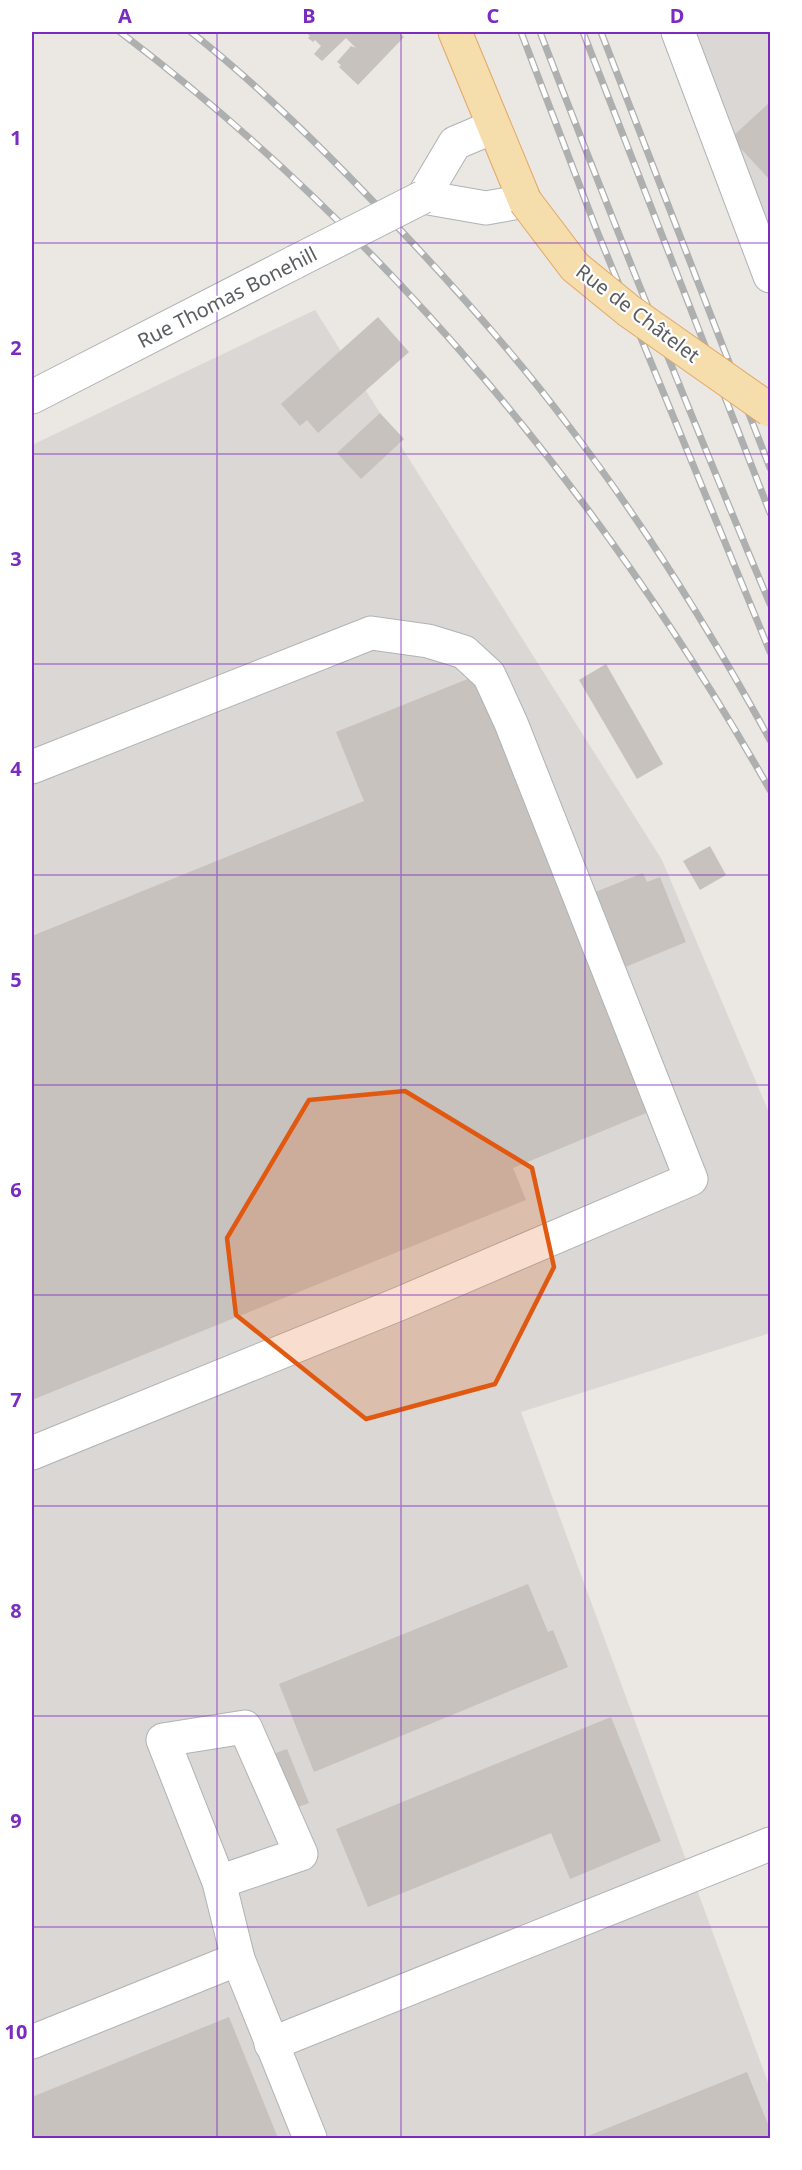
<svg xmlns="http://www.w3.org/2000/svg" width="802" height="2170" font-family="'Noto Sans',sans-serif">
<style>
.industrial{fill:#dad7d4}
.building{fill:#c7c2be}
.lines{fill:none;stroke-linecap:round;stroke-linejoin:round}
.minor-casing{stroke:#afb3b6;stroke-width:35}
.major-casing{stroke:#e2a864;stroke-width:35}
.minor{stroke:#fff;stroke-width:33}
.major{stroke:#f6ddac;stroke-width:33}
.rail-casing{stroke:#aeafaf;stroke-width:7}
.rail{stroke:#fff;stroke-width:4.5;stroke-dasharray:14;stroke-linecap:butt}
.minor-bridge-casing{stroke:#afb3b6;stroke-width:35;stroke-linecap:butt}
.major-bridge-casing{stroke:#e2a864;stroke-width:35;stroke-linecap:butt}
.minor-bridge{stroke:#fff;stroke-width:33}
.major-bridge{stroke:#f6ddac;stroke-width:33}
.marked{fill:#e15910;fill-opacity:0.2;stroke:#e15910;stroke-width:4.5;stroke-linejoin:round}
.grid{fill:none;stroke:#7b2cbf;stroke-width:1.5;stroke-opacity:0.55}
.labels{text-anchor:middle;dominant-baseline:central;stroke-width:4.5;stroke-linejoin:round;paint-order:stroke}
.street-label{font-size:20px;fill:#5a5e61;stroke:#fff}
.neatline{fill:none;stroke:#7b2cbf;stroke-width:2}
.grid-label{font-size:20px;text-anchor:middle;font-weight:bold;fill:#7b2cbf}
</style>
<rect width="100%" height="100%" fill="#ebe7e2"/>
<g class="industrial">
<polygon points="688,32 770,32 770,234"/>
<polygon points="315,310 662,860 770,1115 770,1333 521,1412 770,2088 770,2138 32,2138 32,445"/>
</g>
<g class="building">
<polygon points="305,32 398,32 404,37 358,85 339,67 341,65 337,62 351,46 356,48 346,38 322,61 314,54 321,46 315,40 313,42 308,38 310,36"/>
<polygon points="770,102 770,180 731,138"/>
<polygon points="378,317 409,352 318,433 307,420 300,426 281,404"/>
<polygon points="380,413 404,439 361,479 337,453"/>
<polygon points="606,664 663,764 637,779 579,680"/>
<polygon points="475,676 651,1111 513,1168 526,1200 32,1400 32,936 364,801 336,732"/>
<polygon points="710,846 726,875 700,890 683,861"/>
<polygon points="643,873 647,882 660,877 686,942 623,968 593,893"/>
<polygon points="528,1584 548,1632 553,1630 568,1667 314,1772 279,1684"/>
<polygon points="611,1717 661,1841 570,1879 551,1833 368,1907 336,1829"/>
<polygon points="287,1749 309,1803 296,1808 273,1754"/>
<polygon points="229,2017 278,2138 32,2138 32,2097"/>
<polygon points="747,2072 770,2129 770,2138 583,2138"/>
</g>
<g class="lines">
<g class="minor-casing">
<g id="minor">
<polyline points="678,32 770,276"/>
<polyline points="493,127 455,143 423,197 486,208 525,201"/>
<polyline points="32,397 295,262"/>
<polyline points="32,767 371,633 428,641 464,652 489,675 511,723 691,1179 399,1304 32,1453"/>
<polyline points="219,1882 301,1854 245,1727 163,1740 219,1882 238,1959 310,2138"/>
<polyline points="32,2042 238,1959"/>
<polyline points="271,2044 770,1844"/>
</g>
</g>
<g class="major-casing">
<polyline id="major" points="455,32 525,201"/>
</g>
<use href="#minor" class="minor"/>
<use href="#major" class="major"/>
<g class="rail-casing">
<g id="rail">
<path d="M120,32c267,202 485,467 650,758"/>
<path d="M191,32c71,56 136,121 198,186 63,66 124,134 179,207 76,99 142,205 202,315"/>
<polyline points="521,32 597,231 770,652"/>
<path d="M540,32c74,192 150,383 230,572"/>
<polyline points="583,32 770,513"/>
<polyline points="601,32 770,468"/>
</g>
</g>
<use href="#rail" class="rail"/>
<g class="minor-bridge-casing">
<polyline id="minor-bridge" points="295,262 423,197"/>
</g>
<g class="major-bridge-casing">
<polyline id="major-bridge" points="525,201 575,267 629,311 770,410"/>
</g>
<use href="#minor-bridge" class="minor-bridge"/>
<use href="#major-bridge" class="major-bridge"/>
</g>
<path class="marked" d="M405,1091l127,77 22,99 -59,117 -129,35 -130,-104 -9,-77 82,-138z"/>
<path class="grid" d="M217,32v2106M401,32v2106M585,32v2106M32,243h738M32,454h738M32,664h738M32,875h738M32,1085h738M32,1295h738M32,1506h738M32,1716h738M32,1927h738"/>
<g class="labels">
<g class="street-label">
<text transform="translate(227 297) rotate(-27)">Rue Thomas Bonehill</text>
<text transform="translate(638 313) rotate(37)">Rue de Châtelet</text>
</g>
</g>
<rect width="802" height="2170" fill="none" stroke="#ffffff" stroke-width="66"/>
<rect x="33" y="33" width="736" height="2104" class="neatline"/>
<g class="grid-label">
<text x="125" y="23">A</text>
<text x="309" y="23">B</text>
<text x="493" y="23">C</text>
<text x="677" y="23">D</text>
<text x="16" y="145">1</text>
<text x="16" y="355">2</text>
<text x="16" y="566">3</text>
<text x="16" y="776">4</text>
<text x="16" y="987">5</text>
<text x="16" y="1197">6</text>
<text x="16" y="1407">7</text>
<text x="16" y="1618">8</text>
<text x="16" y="1828">9</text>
<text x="16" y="2039">10</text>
</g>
</svg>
